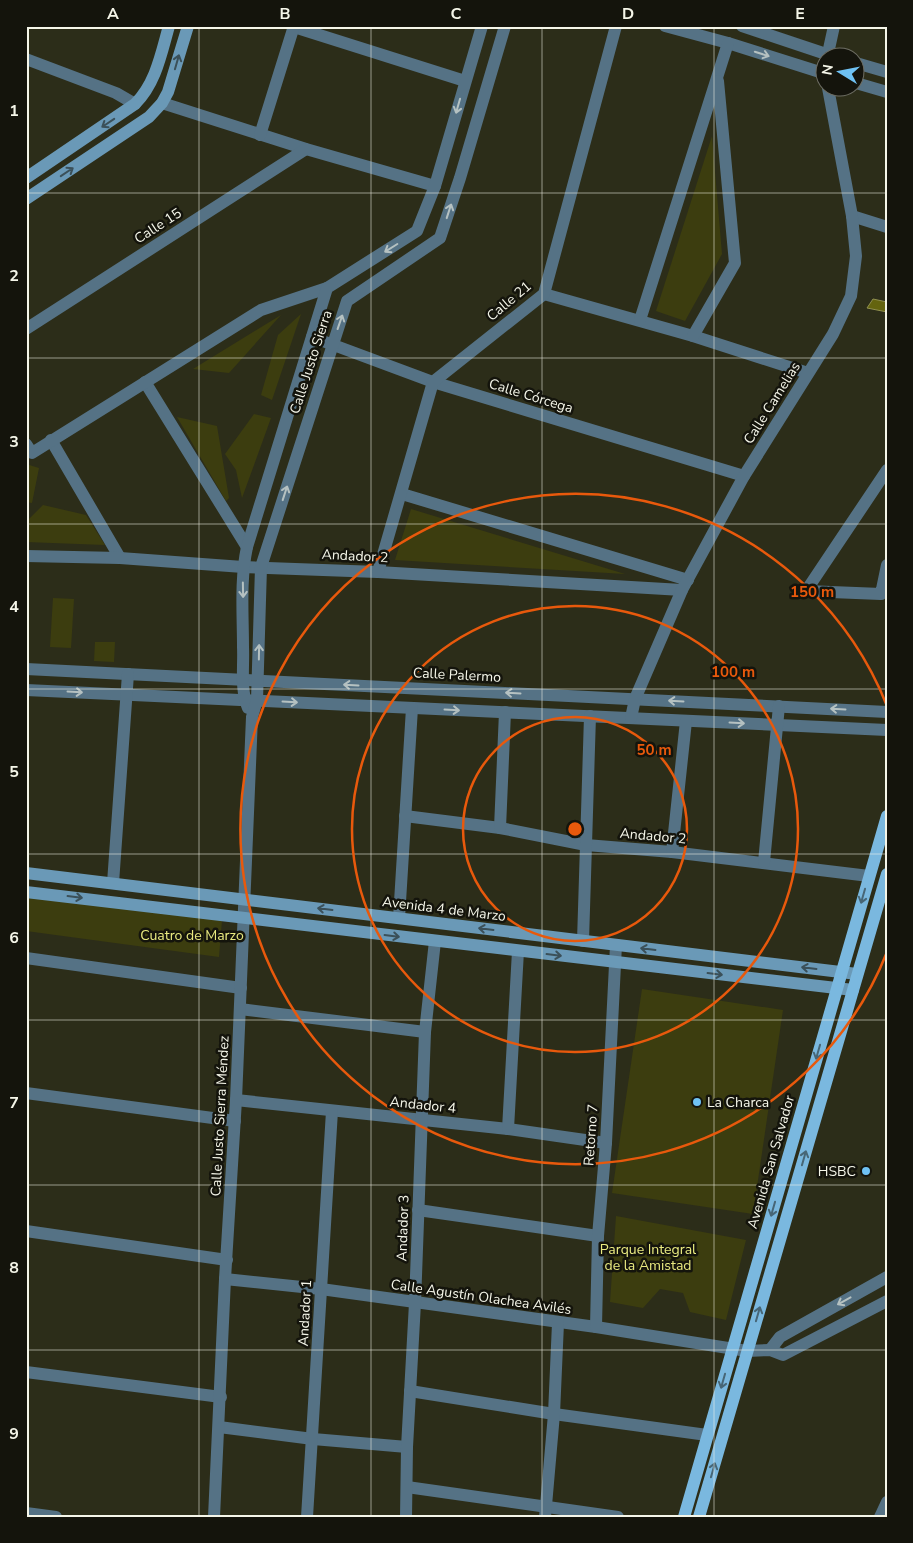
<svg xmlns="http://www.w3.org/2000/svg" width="913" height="1543" font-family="'Nunito Sans',sans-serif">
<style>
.green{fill:#3c3d0f}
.water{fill:#64640f;stroke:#909050}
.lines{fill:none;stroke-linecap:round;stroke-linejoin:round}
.street{stroke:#557285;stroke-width:12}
.secondary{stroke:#6a99b7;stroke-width:12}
.primary{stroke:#7ab8df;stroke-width:12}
.oneway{stroke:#b5c1c1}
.oneway2{stroke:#3b5059}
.oneway3{stroke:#476676}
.grid{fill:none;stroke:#f5f6e9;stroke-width:1;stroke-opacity:0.55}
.ring{fill:none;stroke:#e8590c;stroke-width:2.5}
.poi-dot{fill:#6fc2f4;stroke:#14140c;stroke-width:2}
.labels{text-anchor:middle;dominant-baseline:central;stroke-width:5;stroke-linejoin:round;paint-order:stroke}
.street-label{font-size:14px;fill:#f5f6e9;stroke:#14140c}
.park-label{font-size:14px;fill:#e9ea80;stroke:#14140c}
.poi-label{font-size:14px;fill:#f5f6e9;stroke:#14140c;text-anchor:start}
.centre{fill:#e8590c;stroke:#14140c;stroke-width:2.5}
.ring-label{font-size:15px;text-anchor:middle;font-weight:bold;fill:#e8590c;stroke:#14140c;stroke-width:5;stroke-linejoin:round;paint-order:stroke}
.neatline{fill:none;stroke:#f5f6e9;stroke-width:2}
.grid-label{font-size:16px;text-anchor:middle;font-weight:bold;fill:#f5f6e9}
</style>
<rect width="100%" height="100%" fill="#2c2d19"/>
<g class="green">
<polygon points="712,136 722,254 685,321 656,311"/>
<polygon points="301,314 272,400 261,395 278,335"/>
<polygon points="281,315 229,373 193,369"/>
<polygon points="254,414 271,418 242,498 236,470 225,454"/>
<polygon points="177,417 217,426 229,498 226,501"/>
<polygon points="26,464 39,468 32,503 26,502"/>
<polygon points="43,505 86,515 105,545 26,542 26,522"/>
<polygon points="411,509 625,574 395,560"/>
<polygon points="53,598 74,599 71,648 50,647"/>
<polygon points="95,642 115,642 114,662 94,661"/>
<polygon points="26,896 222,920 219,957 26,931"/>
<polygon points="642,989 783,1010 753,1214 612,1193"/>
<polygon points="616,1216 746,1240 726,1320 690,1312 683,1293 660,1289 643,1308 610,1302"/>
</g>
<polygon class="water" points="873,299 887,302 887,312 867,308"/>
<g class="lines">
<g class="street">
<polyline points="665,26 728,43 826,74"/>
<polyline points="742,26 838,58"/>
<polyline points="294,27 465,81"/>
<polyline points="827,58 834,26"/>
<polyline points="26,59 116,93 135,104"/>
<polyline points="856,63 887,72"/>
<polyline points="856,83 887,92"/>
<polyline points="162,103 306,149 435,186"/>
<polyline points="260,135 294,26"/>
<polyline points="852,216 887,227"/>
<polyline points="544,294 693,336 808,373"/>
<polyline points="640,320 728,43"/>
<polyline points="26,329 306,149"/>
<polyline points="693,336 735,263 718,81"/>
<polyline points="312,337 433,382 744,476"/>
<polyline points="145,382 247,547"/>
<polyline points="51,440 120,558"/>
<polyline points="26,444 32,453 261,310 327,288"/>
<polyline points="402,494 688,580"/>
<polyline points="26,556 120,558 243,567 378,572 682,590"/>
<polyline points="378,572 433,382 544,294 616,26"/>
<polyline points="806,591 887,470"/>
<polyline points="806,591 881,594 887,565"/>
<polyline points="26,669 887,712"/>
<polyline points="26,690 887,730"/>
<path d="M248,708c-8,-18 -4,-42 -5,-61 0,-33 -3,-67 4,-100l80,-259 90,-57 18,-45 47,-160"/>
<polyline points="631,718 635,699 682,590 744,476 833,334 851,296 856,256 852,216 828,88"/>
<polyline points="405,816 500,828 586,845 672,852 869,876"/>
<polyline points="500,828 505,712"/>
<polyline points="672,852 686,721"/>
<polyline points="764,862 779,706"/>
<polyline points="113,883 128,674"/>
<polyline points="399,918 412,708"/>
<polyline points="583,941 590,716"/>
<polyline points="26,958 241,988"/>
<polyline points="240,1009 425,1032"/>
<polyline points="26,1093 235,1121"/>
<polyline points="236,1100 508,1129 606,1143"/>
<polyline points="508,1129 518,951"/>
<polyline points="418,1210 598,1236"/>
<polyline points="26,1231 227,1260"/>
<polyline points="225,1279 321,1289 596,1327 747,1351 770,1350 783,1355 887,1301"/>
<polyline points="596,1327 598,1236 606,1143 616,945"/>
<polyline points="770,1350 780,1337 887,1277"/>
<polyline points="26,1372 221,1397"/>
<polyline points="410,1391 554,1414 707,1435"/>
<polyline points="219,1427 313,1439 407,1447"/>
<polyline points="407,1487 618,1517"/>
<polyline points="26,1513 56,1517"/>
<polyline points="214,1517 225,1279 236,1100 252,717 257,700 261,567 347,301 440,238 460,178 505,26"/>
<polyline points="307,1517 332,1111"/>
<polyline points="406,1517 407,1447 415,1303 425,1032 435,941"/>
<polyline points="545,1517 554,1414 558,1323"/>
<polyline points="880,1517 887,1502"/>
</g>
<g class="secondary">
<path d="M26,178l109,-74c21,-21 26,-50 34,-78"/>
<polyline points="26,199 149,117 162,103 168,92 188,26"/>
<polyline points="26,873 857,974"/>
<polyline points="26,892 853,990"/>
</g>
<g class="primary">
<polyline points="684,1517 887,816"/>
<polyline points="699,1517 887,874"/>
</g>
</g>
<defs><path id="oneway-shaft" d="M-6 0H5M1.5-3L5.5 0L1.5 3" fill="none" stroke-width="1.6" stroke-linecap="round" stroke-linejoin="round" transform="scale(1.25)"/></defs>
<g class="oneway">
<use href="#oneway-shaft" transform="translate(762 54) rotate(18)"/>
<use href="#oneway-shaft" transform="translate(458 106) rotate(106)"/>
<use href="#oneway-shaft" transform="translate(449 211) rotate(-72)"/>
<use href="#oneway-shaft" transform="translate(391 248) rotate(148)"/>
<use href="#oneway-shaft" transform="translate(340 322) rotate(-71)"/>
<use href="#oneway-shaft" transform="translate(285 493) rotate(-72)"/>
<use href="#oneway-shaft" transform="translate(243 590) rotate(89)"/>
<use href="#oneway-shaft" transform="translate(259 652) rotate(-89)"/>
<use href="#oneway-shaft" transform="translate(351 685) rotate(-177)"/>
<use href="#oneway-shaft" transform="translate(75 692) rotate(3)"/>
<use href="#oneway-shaft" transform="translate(513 693) rotate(-177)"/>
<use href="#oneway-shaft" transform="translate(676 701) rotate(-177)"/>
<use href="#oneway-shaft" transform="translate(290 702) rotate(3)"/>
<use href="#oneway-shaft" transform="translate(838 709) rotate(-177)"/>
<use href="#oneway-shaft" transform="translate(452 710) rotate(3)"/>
<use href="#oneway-shaft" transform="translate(737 723) rotate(3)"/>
<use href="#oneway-shaft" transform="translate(844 1301) rotate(151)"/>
</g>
<g class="oneway2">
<use href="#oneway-shaft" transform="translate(177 62) rotate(-74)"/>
<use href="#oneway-shaft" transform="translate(108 123) rotate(146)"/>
<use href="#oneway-shaft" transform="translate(67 172) rotate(-34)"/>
<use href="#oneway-shaft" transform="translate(75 897) rotate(7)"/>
<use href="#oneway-shaft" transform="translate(325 909) rotate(-173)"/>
<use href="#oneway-shaft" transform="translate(486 929) rotate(-173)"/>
<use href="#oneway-shaft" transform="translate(392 936) rotate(7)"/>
<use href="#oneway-shaft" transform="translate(648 949) rotate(-173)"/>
<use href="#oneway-shaft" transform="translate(554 955) rotate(7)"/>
<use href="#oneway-shaft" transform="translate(809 968) rotate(-173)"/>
<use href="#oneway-shaft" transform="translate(715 974) rotate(7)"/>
</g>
<g class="oneway3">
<use href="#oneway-shaft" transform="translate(863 896) rotate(106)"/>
<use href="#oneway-shaft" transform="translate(818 1052) rotate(106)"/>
<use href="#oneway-shaft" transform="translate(804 1158) rotate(-74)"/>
<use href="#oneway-shaft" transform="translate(773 1209) rotate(106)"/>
<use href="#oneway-shaft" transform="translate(758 1314) rotate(-74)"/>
<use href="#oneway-shaft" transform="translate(723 1381) rotate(106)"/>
<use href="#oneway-shaft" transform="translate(713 1470) rotate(-74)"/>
</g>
<path class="grid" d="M199,26v1491M371,26v1491M542,26v1491M714,26v1491M26,193h861M26,358h861M26,524h861M26,689h861M26,854h861M26,1020h861M26,1185h861M26,1350h861"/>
<g class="ring">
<circle cx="575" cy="829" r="112"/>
<circle cx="575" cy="829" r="223"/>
<path d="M887 952A335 335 0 1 1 887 706"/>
</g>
<g class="poi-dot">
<circle cx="697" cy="1102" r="5"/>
<circle cx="866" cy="1171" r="5"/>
</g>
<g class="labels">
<g class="street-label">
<text transform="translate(158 226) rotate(-33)">Calle 15</text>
<text transform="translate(509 301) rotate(-40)">Calle 21</text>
<text transform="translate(311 362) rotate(-72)">Calle Justo Sierra</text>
<text transform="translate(531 396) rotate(17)">Calle Córcega</text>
<text transform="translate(772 403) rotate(-58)">Calle Camelias</text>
<text transform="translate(355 556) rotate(3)">Andador 2</text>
<text transform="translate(457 675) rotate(3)">Calle Palermo</text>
<text transform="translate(653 836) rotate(5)">Andador 2</text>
<text transform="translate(444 909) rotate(7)">Avenida 4 de Marzo</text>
<text transform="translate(423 1105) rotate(6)">Andador 4</text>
<text transform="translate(220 1116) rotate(-87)">Calle Justo Sierra Méndez</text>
<text transform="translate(591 1135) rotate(-86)">Retorno 7</text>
<text transform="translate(771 1162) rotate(-74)">Avenida San Salvador</text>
<text transform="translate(403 1228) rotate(-88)">Andador 3</text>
<text transform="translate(481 1297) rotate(8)">Calle Agustín Olachea Avilés</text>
<text transform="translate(305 1313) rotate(-87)">Andador 1</text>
</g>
<g class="park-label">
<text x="192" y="935">Cuatro de Marzo</text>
<text x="648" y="1249">Parque Integral<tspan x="648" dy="16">de la Amistad</tspan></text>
</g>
<g class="poi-label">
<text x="707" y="1102">La Charca</text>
<text x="856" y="1171" text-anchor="end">HSBC</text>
</g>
</g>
<circle cx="575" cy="829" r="8" class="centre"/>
<g class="ring-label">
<text x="812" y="597">150 m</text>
<text x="733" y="677">100 m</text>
<text x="654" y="755">50 m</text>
</g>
<rect width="913" height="1543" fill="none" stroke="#14140c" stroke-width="55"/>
<g transform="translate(840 72) rotate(280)"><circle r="24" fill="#14140c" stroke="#6e6e64"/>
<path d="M0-4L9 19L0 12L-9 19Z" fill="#6fc2f4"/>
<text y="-8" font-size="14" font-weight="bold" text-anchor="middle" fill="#f5f6e9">N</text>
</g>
<rect x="28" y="28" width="858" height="1488" class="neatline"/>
<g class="grid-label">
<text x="113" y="19">A</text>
<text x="285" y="19">B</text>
<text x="456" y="19">C</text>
<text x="628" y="19">D</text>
<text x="800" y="19">E</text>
<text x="14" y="116">1</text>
<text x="14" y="281">2</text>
<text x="14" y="447">3</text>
<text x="14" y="612">4</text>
<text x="14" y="777">5</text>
<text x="14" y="943">6</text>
<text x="14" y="1108">7</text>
<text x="14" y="1273">8</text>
<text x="14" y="1439">9</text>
</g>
</svg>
